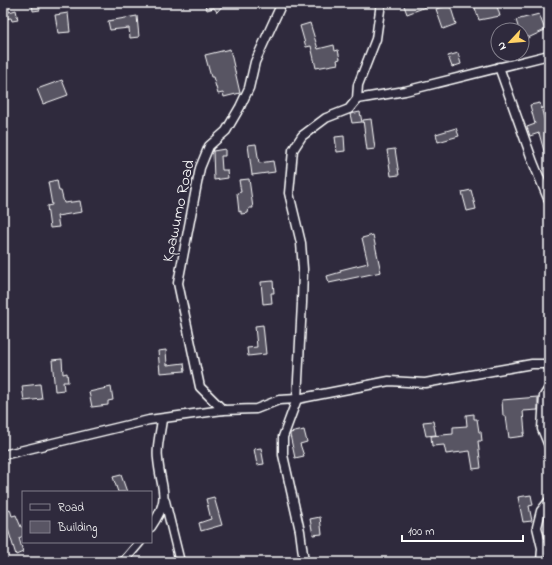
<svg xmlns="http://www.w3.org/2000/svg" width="552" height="565" font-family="'Indie Flower',sans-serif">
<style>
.building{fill:#595564;stroke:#fff}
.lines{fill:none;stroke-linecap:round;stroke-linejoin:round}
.street-casing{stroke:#fff;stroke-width:11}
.street{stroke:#2f2a3d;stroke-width:8}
.labels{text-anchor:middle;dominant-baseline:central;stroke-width:3.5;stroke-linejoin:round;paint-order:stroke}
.street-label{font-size:16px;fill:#fff;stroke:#2f2a3d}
</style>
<rect width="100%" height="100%" fill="#2f2a3d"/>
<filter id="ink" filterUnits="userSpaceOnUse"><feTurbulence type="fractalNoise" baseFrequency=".025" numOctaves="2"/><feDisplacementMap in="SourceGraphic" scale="8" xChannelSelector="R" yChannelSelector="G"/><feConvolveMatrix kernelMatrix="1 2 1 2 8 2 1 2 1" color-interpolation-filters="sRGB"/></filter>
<g filter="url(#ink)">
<g class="building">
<polygon points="3,3 8,3 9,12 16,10 18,20 12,21 11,18 3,19"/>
<polygon points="32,3 39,3 40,10 33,11"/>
<polygon points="204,3 225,3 217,12 214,8 207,10"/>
<polygon points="403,3 434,3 434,4 407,14"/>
<polygon points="483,3 496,3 500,16 479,20 474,5"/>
<polygon points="450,5 456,24 443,29 436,9"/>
<polygon points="68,13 70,32 58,33 55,15"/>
<polygon points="539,14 545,30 528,38 528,36 522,38 522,30 519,30 516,20"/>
<polygon points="137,16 139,37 130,38 129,28 110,30 108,21"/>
<polygon points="310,23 318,49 334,45 335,51 338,50 340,59 337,60 338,64 316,68 311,46 306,47 300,26"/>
<polygon points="230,49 240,93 224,97 223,93 218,94 213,77 211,77 205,55"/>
<polygon points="458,53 461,64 452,67 448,56"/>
<polygon points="62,80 68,95 43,104 37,89"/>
<polygon points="540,103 549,137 549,162 547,162 539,133 530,136 527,127 535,124 530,105"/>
<polygon points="360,112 362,122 352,123 350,114"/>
<polygon points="371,119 375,149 367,150 363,120"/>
<polygon points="456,128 459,136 438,142 436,134"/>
<polygon points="344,136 345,151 337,152 335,137"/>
<polygon points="256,144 259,163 273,161 275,172 252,175 248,145"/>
<polygon points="225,149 225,156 221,156 222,170 227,170 228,178 214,180 213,151"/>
<polygon points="395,149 399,175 391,176 387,150"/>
<polygon points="249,179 253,208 249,208 248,213 241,214 241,211 239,212 237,193 241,192 239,180"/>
<polygon points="57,180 59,191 61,191 64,203 80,201 82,212 57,216 59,227 50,228 47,206 52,205 48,182"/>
<polygon points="471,190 476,209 467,211 462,192"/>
<polygon points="373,235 381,272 329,283 327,276 341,272 340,270 368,263 362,238"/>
<polygon points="273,281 274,293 271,293 272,303 263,304 261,282"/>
<polygon points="263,325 266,354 248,356 247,348 257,347 255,326"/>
<polygon points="166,350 167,365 184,363 185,371 160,373 158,351"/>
<polygon points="62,359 63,374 67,373 68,382 63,382 64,390 55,391 52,360"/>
<polygon points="40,384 42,399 24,401 22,386"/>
<polygon points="111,387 113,400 108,401 108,405 92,407 89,392"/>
<polygon points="538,397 538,410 523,411 525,433 523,433 524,436 509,438 506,416 503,416 502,400"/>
<polygon points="474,414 474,419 477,419 479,432 481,432 482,441 478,441 481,468 473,469 470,451 446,454 444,445 432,446 431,436 453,434 453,427 467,426 466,415"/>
<polygon points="433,421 436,435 426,436 423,422"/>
<polygon points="304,430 307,442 300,444 304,456 295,458 290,435 290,433"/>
<polygon points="261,448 264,464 257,465 254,449"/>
<polygon points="121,475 127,492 118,492 113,477"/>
<polygon points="531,495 533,505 529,506 532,521 523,522 518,497"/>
<polygon points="214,497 222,525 201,531 199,523 211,519 206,499"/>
<polygon points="10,509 12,516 16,515 21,527 23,527 23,536 19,538 23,552 16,555 7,526 3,527 3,512"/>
<polygon points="320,517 322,534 313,535 310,519"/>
</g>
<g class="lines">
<g class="street-casing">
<g id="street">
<polyline points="499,67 533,162 549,201"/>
<polyline points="357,99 405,91 549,55"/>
<polyline points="549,388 544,396 542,429 549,446"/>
<polyline points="223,410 200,387 178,283 200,168 209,146 226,131 240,107 249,88 255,62 282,3"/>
<polyline points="3,455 149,420 223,410 256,409 279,400 297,399 389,381 425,383 532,364 549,364"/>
<polyline points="165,501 180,562"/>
<path d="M151,527c21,-31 10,-35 7,-68 -2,-13 3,-28 4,-40"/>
<polyline points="123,562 140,542"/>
<polyline points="304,562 300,531 283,455 283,437 297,399 302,303 303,269 301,243 289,193 293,150 302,136 326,118 349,109 357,99 358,85 376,39 381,3"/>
<polyline points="541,562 542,548 537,527 541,511 549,501"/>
</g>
</g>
<use href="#street" class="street"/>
</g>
</g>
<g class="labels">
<g class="street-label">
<text transform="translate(179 211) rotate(-78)">Kpawumo Road</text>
</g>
</g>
<rect width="552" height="565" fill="none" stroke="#2f2a3d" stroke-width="16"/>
<rect x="8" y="8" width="536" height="549" fill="none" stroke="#fff" stroke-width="1.5" filter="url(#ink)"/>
<rect x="22" y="491" width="130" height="52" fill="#2f2a3d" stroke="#827f8b"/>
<rect x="30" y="504" width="20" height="6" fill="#2f2a3d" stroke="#827f8b"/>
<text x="58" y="511" font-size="12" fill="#ffffff">Road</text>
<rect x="30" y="521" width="20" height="12" fill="#595564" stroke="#827f8b"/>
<text x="58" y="531" font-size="12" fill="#ffffff">Building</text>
<g transform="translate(510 42) rotate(244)"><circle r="19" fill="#2f2a3d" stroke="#827f8b"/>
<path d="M0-3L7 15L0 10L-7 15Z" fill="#ffd166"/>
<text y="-6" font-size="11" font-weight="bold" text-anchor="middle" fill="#ffffff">N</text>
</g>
<path d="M402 535v6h121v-6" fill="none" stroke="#ffffff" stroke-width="2"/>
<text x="408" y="535" font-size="12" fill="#ffffff" stroke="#2f2a3d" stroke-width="3" paint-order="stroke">100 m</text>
</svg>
